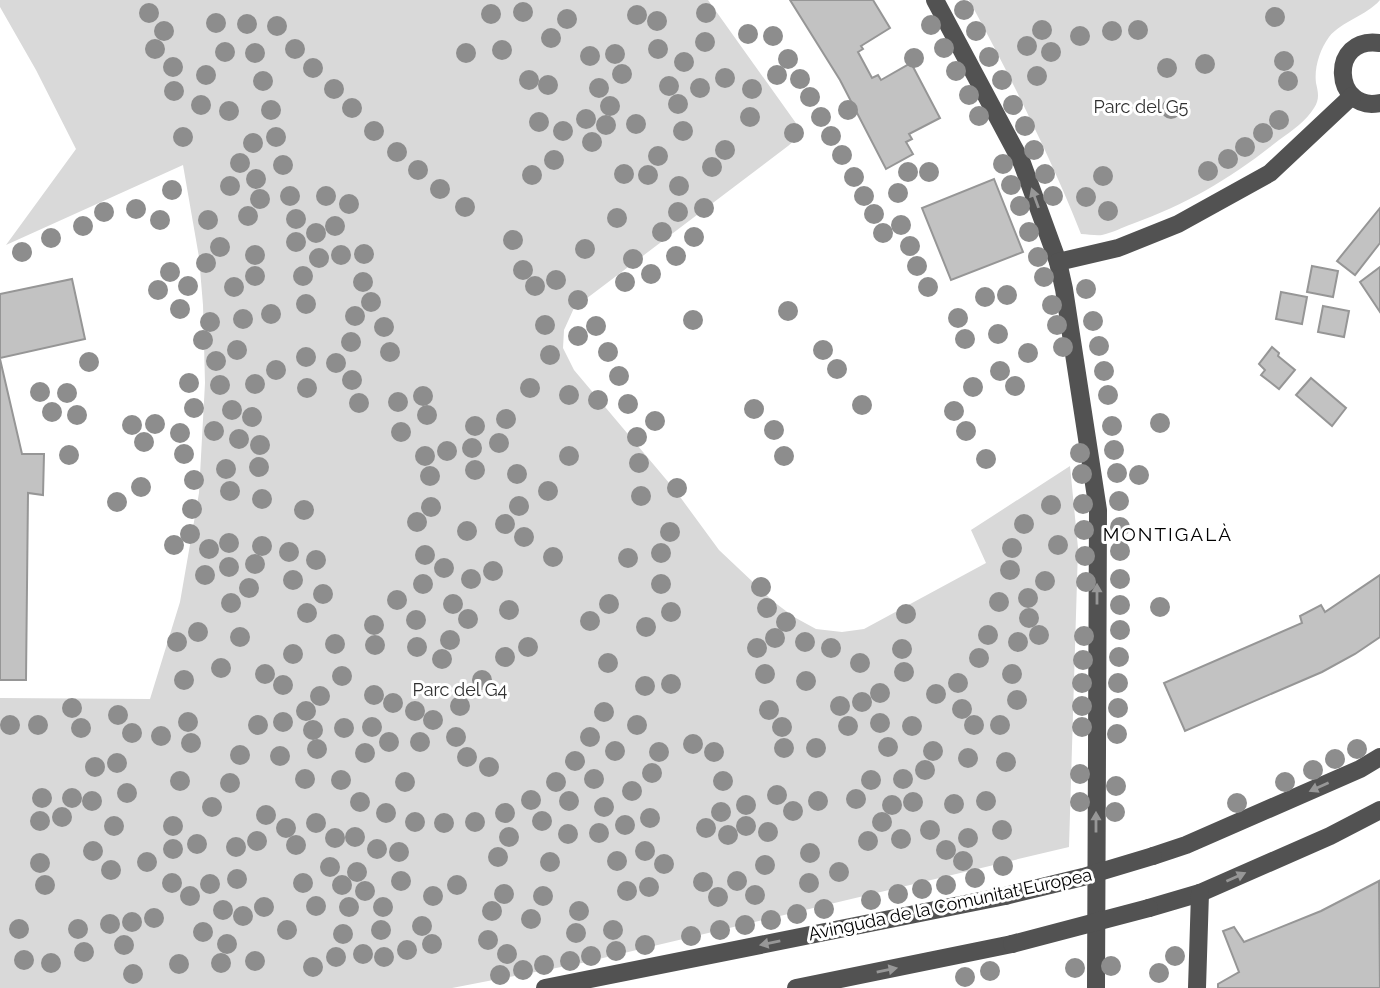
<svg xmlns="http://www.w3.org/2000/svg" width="1380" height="988" font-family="Raleway,sans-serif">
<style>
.green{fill:#d9d9d9}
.building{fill:#c2c2c2;stroke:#969696;stroke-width:2}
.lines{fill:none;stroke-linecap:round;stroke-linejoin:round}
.minor{stroke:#525252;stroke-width:18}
.minor-bridge{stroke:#525252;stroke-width:18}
.tree{fill:#8d8d8d}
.oneway{fill:#979797}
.labels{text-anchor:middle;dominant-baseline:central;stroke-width:6;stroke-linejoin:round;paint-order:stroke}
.park-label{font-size:18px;fill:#303030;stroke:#fff}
.street-label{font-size:18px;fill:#000;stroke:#fff}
.neighbourhood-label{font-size:19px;letter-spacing:2px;fill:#000;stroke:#fff}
</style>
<rect width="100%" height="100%" fill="#fff"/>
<g class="green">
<polygon points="0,0 708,0 803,133 788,146 574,308 564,330 563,348 574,370 675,490 719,550 774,602 794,617 816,629 842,632 864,629 986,563 971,530 1070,466 1078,548 1069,847 582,963 452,988 0,988 0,698 150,699 180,602 199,493 205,383 203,305 199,257 183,165 6,245 76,149 36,70 0,7"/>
<path d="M969,0h411c-14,16 -38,21 -51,37 -9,12 -15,31 -13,46 2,9 4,16 -2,25 -8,13 -22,23 -35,32 -46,37 -91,64 -147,84 -9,3 -20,9 -30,11 -6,1 -14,-1 -21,-1 -32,-81 -71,-158 -112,-234z"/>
</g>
<g class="building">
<polygon points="790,0 873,0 890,28 861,46 863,49 858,52 872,78 878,75 881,80 911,63 940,118 909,134 912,139 906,142 913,154 886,169 840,80"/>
<polygon points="994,179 1023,252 951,280 922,208"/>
<polygon points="1380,208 1380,243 1355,275 1337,261"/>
<polygon points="1312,266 1338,271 1333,297 1307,292"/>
<polygon points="1380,267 1380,312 1360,282"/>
<polygon points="72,279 85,339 0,358 0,294"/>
<polygon points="1281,292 1307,297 1302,324 1276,319"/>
<polygon points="1323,306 1349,311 1344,337 1318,332"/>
<polygon points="1272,347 1279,353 1278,356 1295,370 1279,389 1261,375 1265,370 1259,364"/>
<polygon points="0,359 22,454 44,454 43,495 28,493 26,680 0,680"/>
<polygon points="1311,378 1346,408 1332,426 1296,395"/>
<polygon points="1380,575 1380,637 1355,654 1322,672 1185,731 1164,683 1302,623 1300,616 1321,605 1325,612"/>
<polygon points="1379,881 1380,988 1218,988 1218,984 1239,972 1223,931 1234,927 1244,942 1321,911"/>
</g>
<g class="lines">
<g class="minor">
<polyline points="935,0 1022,163 1058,262 1064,289 1098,510 1096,988"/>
<path d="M1380,43c-52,-8 -47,70 0,60"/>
<polyline points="1058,262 1118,248 1178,224 1270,173 1352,96"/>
<polyline points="1153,856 1186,845 1360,769 1380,757"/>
<polyline points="1149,908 1200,893 1330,836 1380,810"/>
<polyline points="545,988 1005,896"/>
<polyline points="796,988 1012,944"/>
<polyline points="1197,988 1200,893"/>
</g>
<g class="minor-bridge">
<polyline points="1005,896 1083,877 1153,856"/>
<polyline points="1012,944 1149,908"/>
</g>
</g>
<g class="tree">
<circle cx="964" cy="10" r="10"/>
<circle cx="523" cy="12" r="10"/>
<circle cx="149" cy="13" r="10"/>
<circle cx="706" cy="13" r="10"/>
<circle cx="491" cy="14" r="10"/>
<circle cx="637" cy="15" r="10"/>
<circle cx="1275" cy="17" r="10"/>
<circle cx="567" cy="19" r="10"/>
<circle cx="657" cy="21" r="10"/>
<circle cx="216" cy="23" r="10"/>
<circle cx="247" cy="24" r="10"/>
<circle cx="931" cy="25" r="10"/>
<circle cx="277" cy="26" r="10"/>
<circle cx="1042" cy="30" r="10"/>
<circle cx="1138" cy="30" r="10"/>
<circle cx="164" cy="31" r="10"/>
<circle cx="976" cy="31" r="10"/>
<circle cx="1112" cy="31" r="10"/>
<circle cx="748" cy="34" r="10"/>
<circle cx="773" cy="36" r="10"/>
<circle cx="1080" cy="36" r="10"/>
<circle cx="551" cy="38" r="10"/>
<circle cx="705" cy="42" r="10"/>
<circle cx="1027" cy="46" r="10"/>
<circle cx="944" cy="48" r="10"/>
<circle cx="155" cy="49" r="10"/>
<circle cx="295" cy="49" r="10"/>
<circle cx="658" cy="49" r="10"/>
<circle cx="502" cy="50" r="10"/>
<circle cx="225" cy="52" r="10"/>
<circle cx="1051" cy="52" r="10"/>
<circle cx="255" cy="53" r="10"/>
<circle cx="466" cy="53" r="10"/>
<circle cx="615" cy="54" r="10"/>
<circle cx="590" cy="56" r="10"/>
<circle cx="989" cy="57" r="10"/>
<circle cx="914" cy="58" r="10"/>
<circle cx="788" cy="59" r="10"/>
<circle cx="1284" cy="61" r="10"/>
<circle cx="684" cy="62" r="10"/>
<circle cx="1205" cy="64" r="10"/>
<circle cx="173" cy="67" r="10"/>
<circle cx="313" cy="68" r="10"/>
<circle cx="1167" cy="68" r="10"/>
<circle cx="956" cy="71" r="10"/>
<circle cx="622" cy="74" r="10"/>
<circle cx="206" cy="75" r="10"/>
<circle cx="777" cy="75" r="10"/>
<circle cx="1037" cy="76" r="10"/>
<circle cx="725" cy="78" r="10"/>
<circle cx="800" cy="79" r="10"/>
<circle cx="529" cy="80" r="10"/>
<circle cx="1002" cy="80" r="10"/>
<circle cx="263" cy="81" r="10"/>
<circle cx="1288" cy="81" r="10"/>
<circle cx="548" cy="85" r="10"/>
<circle cx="669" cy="86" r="10"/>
<circle cx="599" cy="88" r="10"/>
<circle cx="700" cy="88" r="10"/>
<circle cx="334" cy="89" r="10"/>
<circle cx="752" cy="89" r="10"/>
<circle cx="174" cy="91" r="10"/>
<circle cx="969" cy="95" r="10"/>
<circle cx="810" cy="97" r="10"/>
<circle cx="678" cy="104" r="10"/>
<circle cx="201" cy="105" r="10"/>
<circle cx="1013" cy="105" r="10"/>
<circle cx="610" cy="106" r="10"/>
<circle cx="352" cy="108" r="10"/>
<circle cx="1171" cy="109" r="10"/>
<circle cx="271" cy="110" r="10"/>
<circle cx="848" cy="110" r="10"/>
<circle cx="229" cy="111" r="10"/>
<circle cx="979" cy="116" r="10"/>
<circle cx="750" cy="117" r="10"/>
<circle cx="821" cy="117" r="10"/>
<circle cx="586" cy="119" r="10"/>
<circle cx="1279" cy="120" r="10"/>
<circle cx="539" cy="122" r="10"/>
<circle cx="636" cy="124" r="10"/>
<circle cx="606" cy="125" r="10"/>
<circle cx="1025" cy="126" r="10"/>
<circle cx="374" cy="131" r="10"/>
<circle cx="563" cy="131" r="10"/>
<circle cx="683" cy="131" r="10"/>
<circle cx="794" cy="133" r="10"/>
<circle cx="1263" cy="133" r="10"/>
<circle cx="831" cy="136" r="10"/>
<circle cx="183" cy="137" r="10"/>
<circle cx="276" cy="137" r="10"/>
<circle cx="592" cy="142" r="10"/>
<circle cx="253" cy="143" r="10"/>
<circle cx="1245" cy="147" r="10"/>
<circle cx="725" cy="150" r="10"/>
<circle cx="1034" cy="150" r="10"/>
<circle cx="397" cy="152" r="10"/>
<circle cx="842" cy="155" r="10"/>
<circle cx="658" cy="156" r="10"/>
<circle cx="1228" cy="159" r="10"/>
<circle cx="554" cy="160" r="10"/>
<circle cx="240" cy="163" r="10"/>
<circle cx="1003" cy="164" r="10"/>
<circle cx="283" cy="165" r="10"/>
<circle cx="712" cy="167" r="10"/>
<circle cx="418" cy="170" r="10"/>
<circle cx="1208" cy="171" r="10"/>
<circle cx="908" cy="172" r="10"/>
<circle cx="929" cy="172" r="10"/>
<circle cx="624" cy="174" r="10"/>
<circle cx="1045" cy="174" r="10"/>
<circle cx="532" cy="175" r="10"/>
<circle cx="648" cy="175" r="10"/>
<circle cx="1103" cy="176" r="10"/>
<circle cx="854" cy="177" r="10"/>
<circle cx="256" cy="179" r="10"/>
<circle cx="1011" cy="185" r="10"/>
<circle cx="230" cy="186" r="10"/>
<circle cx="679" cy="186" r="10"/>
<circle cx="440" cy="189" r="10"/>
<circle cx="172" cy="190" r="10"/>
<circle cx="898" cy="193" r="10"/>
<circle cx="290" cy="196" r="10"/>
<circle cx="326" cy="196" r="10"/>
<circle cx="864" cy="196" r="10"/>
<circle cx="1053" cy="196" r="10"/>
<circle cx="1086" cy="197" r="10"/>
<circle cx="260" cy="199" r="10"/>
<circle cx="349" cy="204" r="10"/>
<circle cx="1020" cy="206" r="10"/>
<circle cx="465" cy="207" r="10"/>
<circle cx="704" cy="208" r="10"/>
<circle cx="136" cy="209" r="10"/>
<circle cx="1108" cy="211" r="10"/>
<circle cx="104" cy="212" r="10"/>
<circle cx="678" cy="212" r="10"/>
<circle cx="874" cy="214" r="10"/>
<circle cx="248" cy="216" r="10"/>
<circle cx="617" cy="218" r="10"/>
<circle cx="296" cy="219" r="10"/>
<circle cx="160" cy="220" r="10"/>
<circle cx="208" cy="220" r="10"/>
<circle cx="901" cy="225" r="10"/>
<circle cx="83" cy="226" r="10"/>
<circle cx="335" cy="226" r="10"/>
<circle cx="662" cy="232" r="10"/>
<circle cx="1029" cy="232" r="10"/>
<circle cx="316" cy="233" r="10"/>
<circle cx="883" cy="233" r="10"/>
<circle cx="694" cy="237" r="10"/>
<circle cx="51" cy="238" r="10"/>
<circle cx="513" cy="240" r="10"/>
<circle cx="296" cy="242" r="10"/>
<circle cx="910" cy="246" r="10"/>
<circle cx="220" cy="247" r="10"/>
<circle cx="585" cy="249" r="10"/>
<circle cx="22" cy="252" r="10"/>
<circle cx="364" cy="254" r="10"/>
<circle cx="255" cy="255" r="10"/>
<circle cx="341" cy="255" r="10"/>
<circle cx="676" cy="256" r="10"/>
<circle cx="1038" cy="257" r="10"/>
<circle cx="319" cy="258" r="10"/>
<circle cx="633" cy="259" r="10"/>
<circle cx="206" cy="263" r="10"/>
<circle cx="917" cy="266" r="10"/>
<circle cx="523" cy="270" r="10"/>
<circle cx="170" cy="272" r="10"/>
<circle cx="651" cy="274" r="10"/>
<circle cx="255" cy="276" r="10"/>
<circle cx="303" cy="276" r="10"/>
<circle cx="1044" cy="277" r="10"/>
<circle cx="556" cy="280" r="10"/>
<circle cx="363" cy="282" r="10"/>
<circle cx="625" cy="282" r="10"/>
<circle cx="188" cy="286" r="10"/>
<circle cx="535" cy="286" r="10"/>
<circle cx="234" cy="287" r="10"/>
<circle cx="928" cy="287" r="10"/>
<circle cx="1086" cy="289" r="10"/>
<circle cx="158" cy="290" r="10"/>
<circle cx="1007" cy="295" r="10"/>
<circle cx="985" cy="297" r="10"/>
<circle cx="578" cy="300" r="10"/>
<circle cx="371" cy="302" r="10"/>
<circle cx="306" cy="304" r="10"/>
<circle cx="1052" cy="305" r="10"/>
<circle cx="180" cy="309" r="10"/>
<circle cx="788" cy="311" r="10"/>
<circle cx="271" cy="314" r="10"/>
<circle cx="355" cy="316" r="10"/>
<circle cx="958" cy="318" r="10"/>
<circle cx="243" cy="319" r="10"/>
<circle cx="693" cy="320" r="10"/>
<circle cx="1093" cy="321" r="10"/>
<circle cx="210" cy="322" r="10"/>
<circle cx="545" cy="325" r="10"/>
<circle cx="1057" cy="325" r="10"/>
<circle cx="596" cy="326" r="10"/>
<circle cx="384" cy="327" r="10"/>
<circle cx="998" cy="334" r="10"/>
<circle cx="578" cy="336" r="10"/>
<circle cx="965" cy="339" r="10"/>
<circle cx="203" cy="340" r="10"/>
<circle cx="351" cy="342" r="10"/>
<circle cx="1099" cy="346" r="10"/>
<circle cx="1063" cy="347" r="10"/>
<circle cx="237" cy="350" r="10"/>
<circle cx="823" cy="350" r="10"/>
<circle cx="390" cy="352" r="10"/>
<circle cx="608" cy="352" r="10"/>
<circle cx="1028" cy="353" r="10"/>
<circle cx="550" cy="355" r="10"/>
<circle cx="306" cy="357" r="10"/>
<circle cx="216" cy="361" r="10"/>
<circle cx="89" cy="362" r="10"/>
<circle cx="336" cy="363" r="10"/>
<circle cx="837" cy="369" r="10"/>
<circle cx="276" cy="370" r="10"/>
<circle cx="1000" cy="371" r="10"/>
<circle cx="1104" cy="371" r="10"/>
<circle cx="619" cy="376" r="10"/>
<circle cx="352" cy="380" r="10"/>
<circle cx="189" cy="383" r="10"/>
<circle cx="255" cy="384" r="10"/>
<circle cx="220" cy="385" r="10"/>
<circle cx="1015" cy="386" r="10"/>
<circle cx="973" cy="387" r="10"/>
<circle cx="307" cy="388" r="10"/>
<circle cx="530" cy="388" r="10"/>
<circle cx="40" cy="392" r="10"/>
<circle cx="67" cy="393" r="10"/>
<circle cx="569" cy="395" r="10"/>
<circle cx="1108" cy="395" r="10"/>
<circle cx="423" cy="396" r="10"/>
<circle cx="598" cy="400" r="10"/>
<circle cx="398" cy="402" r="10"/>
<circle cx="359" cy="403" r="10"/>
<circle cx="628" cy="404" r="10"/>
<circle cx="862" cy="405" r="10"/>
<circle cx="194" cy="408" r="10"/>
<circle cx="754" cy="409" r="10"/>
<circle cx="232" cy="410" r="10"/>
<circle cx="954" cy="411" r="10"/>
<circle cx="52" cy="412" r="10"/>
<circle cx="77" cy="415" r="10"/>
<circle cx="427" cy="415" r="10"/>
<circle cx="252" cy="417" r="10"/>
<circle cx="506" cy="419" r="10"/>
<circle cx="655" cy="421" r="10"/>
<circle cx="1160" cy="423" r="10"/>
<circle cx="155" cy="424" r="10"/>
<circle cx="132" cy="425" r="10"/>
<circle cx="475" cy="426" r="10"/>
<circle cx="1112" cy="426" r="10"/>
<circle cx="774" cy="430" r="10"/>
<circle cx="214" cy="431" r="10"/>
<circle cx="966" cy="431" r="10"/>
<circle cx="401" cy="432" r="10"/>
<circle cx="180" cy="433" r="10"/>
<circle cx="637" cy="437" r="10"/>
<circle cx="239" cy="439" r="10"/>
<circle cx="144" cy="442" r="10"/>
<circle cx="499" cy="443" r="10"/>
<circle cx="260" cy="445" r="10"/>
<circle cx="472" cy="448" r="10"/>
<circle cx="1114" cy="450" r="10"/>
<circle cx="447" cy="451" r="10"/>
<circle cx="1080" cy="453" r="10"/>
<circle cx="184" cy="454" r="10"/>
<circle cx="69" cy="455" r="10"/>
<circle cx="425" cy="456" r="10"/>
<circle cx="569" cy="456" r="10"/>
<circle cx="784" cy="456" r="10"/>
<circle cx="986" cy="459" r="10"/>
<circle cx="639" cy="463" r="10"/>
<circle cx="259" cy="467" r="10"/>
<circle cx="226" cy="469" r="10"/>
<circle cx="475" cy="470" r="10"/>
<circle cx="1117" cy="473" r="10"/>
<circle cx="517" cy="474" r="10"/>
<circle cx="1082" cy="474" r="10"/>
<circle cx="1139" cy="475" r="10"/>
<circle cx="430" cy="476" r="10"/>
<circle cx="194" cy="480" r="10"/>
<circle cx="141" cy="487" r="10"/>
<circle cx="677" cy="488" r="10"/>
<circle cx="230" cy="491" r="10"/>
<circle cx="548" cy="491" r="10"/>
<circle cx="641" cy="496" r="10"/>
<circle cx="262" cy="499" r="10"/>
<circle cx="1119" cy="501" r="10"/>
<circle cx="117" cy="502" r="10"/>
<circle cx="1083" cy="504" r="10"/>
<circle cx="1051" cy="505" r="10"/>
<circle cx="519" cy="506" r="10"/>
<circle cx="431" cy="507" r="10"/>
<circle cx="192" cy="509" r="10"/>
<circle cx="304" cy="510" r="10"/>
<circle cx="417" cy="522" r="10"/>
<circle cx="505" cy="524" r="10"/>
<circle cx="1024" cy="524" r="10"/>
<circle cx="1120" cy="527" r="10"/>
<circle cx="1084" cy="530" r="10"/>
<circle cx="467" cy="531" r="10"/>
<circle cx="670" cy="532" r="10"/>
<circle cx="190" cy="534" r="10"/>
<circle cx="524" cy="537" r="10"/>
<circle cx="229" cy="543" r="10"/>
<circle cx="174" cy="545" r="10"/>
<circle cx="1058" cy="545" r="10"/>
<circle cx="262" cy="546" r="10"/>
<circle cx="1012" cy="548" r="10"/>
<circle cx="209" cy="549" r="10"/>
<circle cx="1120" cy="551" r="10"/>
<circle cx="289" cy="552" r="10"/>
<circle cx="661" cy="553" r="10"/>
<circle cx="425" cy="555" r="10"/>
<circle cx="1085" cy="556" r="10"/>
<circle cx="553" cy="557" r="10"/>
<circle cx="628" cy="558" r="10"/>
<circle cx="316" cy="560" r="10"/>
<circle cx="255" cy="564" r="10"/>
<circle cx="229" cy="567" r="10"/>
<circle cx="444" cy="568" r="10"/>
<circle cx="1010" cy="570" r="10"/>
<circle cx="493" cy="571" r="10"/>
<circle cx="205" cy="575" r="10"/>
<circle cx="471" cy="579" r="10"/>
<circle cx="1120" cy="579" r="10"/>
<circle cx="293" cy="580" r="10"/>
<circle cx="1045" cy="581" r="10"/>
<circle cx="1086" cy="582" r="10"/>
<circle cx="423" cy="584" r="10"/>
<circle cx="661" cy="584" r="10"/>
<circle cx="761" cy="587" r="10"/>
<circle cx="249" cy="588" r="10"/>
<circle cx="323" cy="594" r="10"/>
<circle cx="1028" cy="598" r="10"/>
<circle cx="397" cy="600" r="10"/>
<circle cx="999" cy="602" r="10"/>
<circle cx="231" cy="603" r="10"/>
<circle cx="453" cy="604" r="10"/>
<circle cx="609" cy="604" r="10"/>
<circle cx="1120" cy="605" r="10"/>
<circle cx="1160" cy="607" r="10"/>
<circle cx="767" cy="608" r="10"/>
<circle cx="509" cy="610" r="10"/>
<circle cx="671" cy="612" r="10"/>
<circle cx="307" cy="613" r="10"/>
<circle cx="906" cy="614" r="10"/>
<circle cx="1029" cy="618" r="10"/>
<circle cx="468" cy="619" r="10"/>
<circle cx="416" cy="620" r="10"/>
<circle cx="590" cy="621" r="10"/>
<circle cx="786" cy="622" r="10"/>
<circle cx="374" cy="625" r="10"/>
<circle cx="646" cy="627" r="10"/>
<circle cx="1120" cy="630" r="10"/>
<circle cx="198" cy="632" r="10"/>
<circle cx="988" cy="635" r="10"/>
<circle cx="1039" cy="635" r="10"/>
<circle cx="1084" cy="636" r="10"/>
<circle cx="240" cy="637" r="10"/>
<circle cx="775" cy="638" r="10"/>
<circle cx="450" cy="640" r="10"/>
<circle cx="177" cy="642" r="10"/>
<circle cx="805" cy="642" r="10"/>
<circle cx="1018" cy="642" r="10"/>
<circle cx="335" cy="644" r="10"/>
<circle cx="375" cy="645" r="10"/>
<circle cx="417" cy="647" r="10"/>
<circle cx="528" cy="647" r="10"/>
<circle cx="757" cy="648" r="10"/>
<circle cx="831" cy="648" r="10"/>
<circle cx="902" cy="649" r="10"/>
<circle cx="293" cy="654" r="10"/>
<circle cx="505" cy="657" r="10"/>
<circle cx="1119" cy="657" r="10"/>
<circle cx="979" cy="658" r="10"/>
<circle cx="442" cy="659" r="10"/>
<circle cx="1083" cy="660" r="10"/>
<circle cx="608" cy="663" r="10"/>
<circle cx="860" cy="663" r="10"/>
<circle cx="221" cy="668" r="10"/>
<circle cx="904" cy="672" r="10"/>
<circle cx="265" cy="674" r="10"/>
<circle cx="765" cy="674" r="10"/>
<circle cx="1012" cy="674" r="10"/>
<circle cx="342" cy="676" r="10"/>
<circle cx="184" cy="680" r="10"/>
<circle cx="482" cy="680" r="10"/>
<circle cx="806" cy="681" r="10"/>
<circle cx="958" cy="683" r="10"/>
<circle cx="1082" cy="683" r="10"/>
<circle cx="1118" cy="683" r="10"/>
<circle cx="671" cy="684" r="10"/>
<circle cx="283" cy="685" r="10"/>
<circle cx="645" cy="686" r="10"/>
<circle cx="880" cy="693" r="10"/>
<circle cx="936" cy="694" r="10"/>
<circle cx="374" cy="695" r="10"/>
<circle cx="320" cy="696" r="10"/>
<circle cx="1017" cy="700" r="10"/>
<circle cx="862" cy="702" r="10"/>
<circle cx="393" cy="703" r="10"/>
<circle cx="460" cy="706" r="10"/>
<circle cx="840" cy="706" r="10"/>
<circle cx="1082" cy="706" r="10"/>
<circle cx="72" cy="708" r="10"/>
<circle cx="1118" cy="708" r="10"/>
<circle cx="962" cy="709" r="10"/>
<circle cx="769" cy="710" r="10"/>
<circle cx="306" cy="711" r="10"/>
<circle cx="415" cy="711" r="10"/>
<circle cx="604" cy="712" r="10"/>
<circle cx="118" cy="715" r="10"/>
<circle cx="433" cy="720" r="10"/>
<circle cx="188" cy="722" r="10"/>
<circle cx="283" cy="722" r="10"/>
<circle cx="880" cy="723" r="10"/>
<circle cx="10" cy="725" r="10"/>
<circle cx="38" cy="725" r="10"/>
<circle cx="258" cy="725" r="10"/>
<circle cx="637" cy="725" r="10"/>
<circle cx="974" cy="725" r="10"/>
<circle cx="1000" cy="725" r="10"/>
<circle cx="848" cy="726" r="10"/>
<circle cx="912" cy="726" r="10"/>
<circle cx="372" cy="727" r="10"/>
<circle cx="782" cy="727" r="10"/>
<circle cx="1082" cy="727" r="10"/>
<circle cx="81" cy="728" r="10"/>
<circle cx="344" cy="728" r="10"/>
<circle cx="313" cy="730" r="10"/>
<circle cx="132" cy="733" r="10"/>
<circle cx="1117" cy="734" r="10"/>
<circle cx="161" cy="736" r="10"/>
<circle cx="456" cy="737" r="10"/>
<circle cx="590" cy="737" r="10"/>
<circle cx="389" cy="742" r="10"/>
<circle cx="420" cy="742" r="10"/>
<circle cx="191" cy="743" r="10"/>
<circle cx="693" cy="744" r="10"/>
<circle cx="888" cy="747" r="10"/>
<circle cx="784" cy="748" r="10"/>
<circle cx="816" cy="748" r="10"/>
<circle cx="317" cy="749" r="10"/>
<circle cx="1357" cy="749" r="10"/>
<circle cx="615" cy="751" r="10"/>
<circle cx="933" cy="751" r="10"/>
<circle cx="659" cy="752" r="10"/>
<circle cx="714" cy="752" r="10"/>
<circle cx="365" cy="753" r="10"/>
<circle cx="240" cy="755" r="10"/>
<circle cx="280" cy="756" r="10"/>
<circle cx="467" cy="757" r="10"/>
<circle cx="968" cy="758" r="10"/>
<circle cx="1335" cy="759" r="10"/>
<circle cx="575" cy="761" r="10"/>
<circle cx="1006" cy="762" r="10"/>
<circle cx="117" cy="763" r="10"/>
<circle cx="95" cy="767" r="10"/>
<circle cx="489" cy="767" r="10"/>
<circle cx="925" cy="770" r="10"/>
<circle cx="1313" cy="770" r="10"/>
<circle cx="652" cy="773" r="10"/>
<circle cx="1080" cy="774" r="10"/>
<circle cx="305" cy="779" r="10"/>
<circle cx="594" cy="779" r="10"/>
<circle cx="903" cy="779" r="10"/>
<circle cx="341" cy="780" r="10"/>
<circle cx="871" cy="780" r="10"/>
<circle cx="180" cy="781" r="10"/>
<circle cx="723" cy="781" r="10"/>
<circle cx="405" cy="782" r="10"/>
<circle cx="556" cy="782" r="10"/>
<circle cx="1285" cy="782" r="10"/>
<circle cx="230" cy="783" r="10"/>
<circle cx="1116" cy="786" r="10"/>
<circle cx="632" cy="791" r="10"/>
<circle cx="127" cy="793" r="10"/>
<circle cx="777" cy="795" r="10"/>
<circle cx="42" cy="798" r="10"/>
<circle cx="72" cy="798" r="10"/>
<circle cx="856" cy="799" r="10"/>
<circle cx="531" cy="800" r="10"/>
<circle cx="92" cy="801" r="10"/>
<circle cx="569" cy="801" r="10"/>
<circle cx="818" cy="801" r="10"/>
<circle cx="986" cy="801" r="10"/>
<circle cx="360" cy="802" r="10"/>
<circle cx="913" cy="802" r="10"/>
<circle cx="1080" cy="802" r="10"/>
<circle cx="1237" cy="803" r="10"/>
<circle cx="954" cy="804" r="10"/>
<circle cx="746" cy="805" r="10"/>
<circle cx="892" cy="805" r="10"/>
<circle cx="212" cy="807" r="10"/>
<circle cx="604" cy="807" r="10"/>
<circle cx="793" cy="811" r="10"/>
<circle cx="721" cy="812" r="10"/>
<circle cx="1115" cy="812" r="10"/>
<circle cx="386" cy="813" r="10"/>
<circle cx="505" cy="813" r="10"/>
<circle cx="266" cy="815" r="10"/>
<circle cx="62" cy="817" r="10"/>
<circle cx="650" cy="818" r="10"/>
<circle cx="40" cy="821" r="10"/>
<circle cx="542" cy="821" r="10"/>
<circle cx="415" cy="822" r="10"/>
<circle cx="475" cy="822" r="10"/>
<circle cx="882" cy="822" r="10"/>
<circle cx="316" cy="823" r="10"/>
<circle cx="444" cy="823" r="10"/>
<circle cx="625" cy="825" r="10"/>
<circle cx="114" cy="826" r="10"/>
<circle cx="173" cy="826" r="10"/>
<circle cx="746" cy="826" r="10"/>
<circle cx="286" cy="828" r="10"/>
<circle cx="706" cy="828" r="10"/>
<circle cx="930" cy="830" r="10"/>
<circle cx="1002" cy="830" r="10"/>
<circle cx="768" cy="832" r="10"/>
<circle cx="599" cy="833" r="10"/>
<circle cx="568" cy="834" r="10"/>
<circle cx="728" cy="835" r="10"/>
<circle cx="355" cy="837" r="10"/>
<circle cx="509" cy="837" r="10"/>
<circle cx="335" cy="838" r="10"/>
<circle cx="968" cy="838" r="10"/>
<circle cx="901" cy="839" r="10"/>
<circle cx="257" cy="841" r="10"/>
<circle cx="868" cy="841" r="10"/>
<circle cx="197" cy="844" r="10"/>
<circle cx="296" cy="845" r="10"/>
<circle cx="236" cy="847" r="10"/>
<circle cx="173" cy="849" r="10"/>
<circle cx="377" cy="849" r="10"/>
<circle cx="946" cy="850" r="10"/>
<circle cx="93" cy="851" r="10"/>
<circle cx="645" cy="851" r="10"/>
<circle cx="399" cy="852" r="10"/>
<circle cx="810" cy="853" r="10"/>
<circle cx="498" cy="857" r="10"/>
<circle cx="617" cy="861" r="10"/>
<circle cx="963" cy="861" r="10"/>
<circle cx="147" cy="862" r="10"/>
<circle cx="550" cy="862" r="10"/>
<circle cx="40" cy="863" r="10"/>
<circle cx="664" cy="864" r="10"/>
<circle cx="765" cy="865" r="10"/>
<circle cx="1003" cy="866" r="10"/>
<circle cx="330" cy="867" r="10"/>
<circle cx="111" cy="870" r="10"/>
<circle cx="357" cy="872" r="10"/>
<circle cx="839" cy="872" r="10"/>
<circle cx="975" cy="878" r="10"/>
<circle cx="237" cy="879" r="10"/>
<circle cx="401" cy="881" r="10"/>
<circle cx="737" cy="881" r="10"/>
<circle cx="703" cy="882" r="10"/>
<circle cx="172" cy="883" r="10"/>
<circle cx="303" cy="883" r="10"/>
<circle cx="809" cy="883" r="10"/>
<circle cx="210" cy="884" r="10"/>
<circle cx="45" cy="885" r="10"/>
<circle cx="342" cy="885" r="10"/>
<circle cx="457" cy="885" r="10"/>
<circle cx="946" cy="885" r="10"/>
<circle cx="649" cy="887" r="10"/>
<circle cx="922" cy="889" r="10"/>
<circle cx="365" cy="891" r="10"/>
<circle cx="627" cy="891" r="10"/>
<circle cx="504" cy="894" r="10"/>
<circle cx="898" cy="894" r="10"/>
<circle cx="755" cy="895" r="10"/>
<circle cx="190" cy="896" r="10"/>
<circle cx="433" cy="896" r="10"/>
<circle cx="543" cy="896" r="10"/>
<circle cx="718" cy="897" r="10"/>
<circle cx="871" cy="900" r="10"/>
<circle cx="316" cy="906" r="10"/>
<circle cx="264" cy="907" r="10"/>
<circle cx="349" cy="907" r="10"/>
<circle cx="383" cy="907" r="10"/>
<circle cx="824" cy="909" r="10"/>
<circle cx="223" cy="910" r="10"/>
<circle cx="492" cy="911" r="10"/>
<circle cx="579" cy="911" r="10"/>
<circle cx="797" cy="914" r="10"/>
<circle cx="243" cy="916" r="10"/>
<circle cx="154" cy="918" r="10"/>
<circle cx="531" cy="919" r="10"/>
<circle cx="771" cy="920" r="10"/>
<circle cx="132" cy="922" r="10"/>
<circle cx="110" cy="924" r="10"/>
<circle cx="745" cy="925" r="10"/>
<circle cx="422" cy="926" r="10"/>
<circle cx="19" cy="929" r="10"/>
<circle cx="78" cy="929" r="10"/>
<circle cx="287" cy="930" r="10"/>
<circle cx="381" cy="930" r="10"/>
<circle cx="613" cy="930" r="10"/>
<circle cx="720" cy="930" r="10"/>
<circle cx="203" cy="932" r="10"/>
<circle cx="576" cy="933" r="10"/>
<circle cx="343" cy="934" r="10"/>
<circle cx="691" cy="936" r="10"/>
<circle cx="488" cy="940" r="10"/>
<circle cx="227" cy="944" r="10"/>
<circle cx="432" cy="944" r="10"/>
<circle cx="124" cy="945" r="10"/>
<circle cx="645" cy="945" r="10"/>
<circle cx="407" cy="950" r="10"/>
<circle cx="616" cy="951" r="10"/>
<circle cx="84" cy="952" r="10"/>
<circle cx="363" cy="954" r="10"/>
<circle cx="507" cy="954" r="10"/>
<circle cx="591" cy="956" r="10"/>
<circle cx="1175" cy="956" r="10"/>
<circle cx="336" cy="957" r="10"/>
<circle cx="384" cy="957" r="10"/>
<circle cx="24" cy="960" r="10"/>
<circle cx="255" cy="961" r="10"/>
<circle cx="570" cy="961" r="10"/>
<circle cx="51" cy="963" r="10"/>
<circle cx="221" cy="963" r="10"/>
<circle cx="179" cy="964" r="10"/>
<circle cx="544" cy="965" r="10"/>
<circle cx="1111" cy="966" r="10"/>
<circle cx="313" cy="967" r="10"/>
<circle cx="1075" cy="968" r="10"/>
<circle cx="523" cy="970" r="10"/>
<circle cx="990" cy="971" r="10"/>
<circle cx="1159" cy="973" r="10"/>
<circle cx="133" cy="974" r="10"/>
<circle cx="500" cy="975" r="10"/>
<circle cx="965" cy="977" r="10"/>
</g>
<defs><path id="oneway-solid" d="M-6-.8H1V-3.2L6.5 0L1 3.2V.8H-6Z" transform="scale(1.75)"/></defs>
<g class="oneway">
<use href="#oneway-solid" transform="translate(1035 198) rotate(-110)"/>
<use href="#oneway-solid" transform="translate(1097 594) rotate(-90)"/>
<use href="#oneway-solid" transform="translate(1319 787) rotate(156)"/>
<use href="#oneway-solid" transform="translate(1096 822) rotate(-90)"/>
<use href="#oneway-solid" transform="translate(1236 877) rotate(-24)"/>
<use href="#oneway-solid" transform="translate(770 943) rotate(169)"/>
<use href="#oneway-solid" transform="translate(887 970) rotate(-11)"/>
</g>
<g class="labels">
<g class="park-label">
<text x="1141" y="106">Parc del G5</text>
<text x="460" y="689">Parc del G4</text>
</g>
<g class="street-label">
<text transform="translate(950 904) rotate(-12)">Avinguda de la Comunitat Europea</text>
</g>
<g class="neighbourhood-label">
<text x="1168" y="534">MONTIGALÀ</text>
</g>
</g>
</svg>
